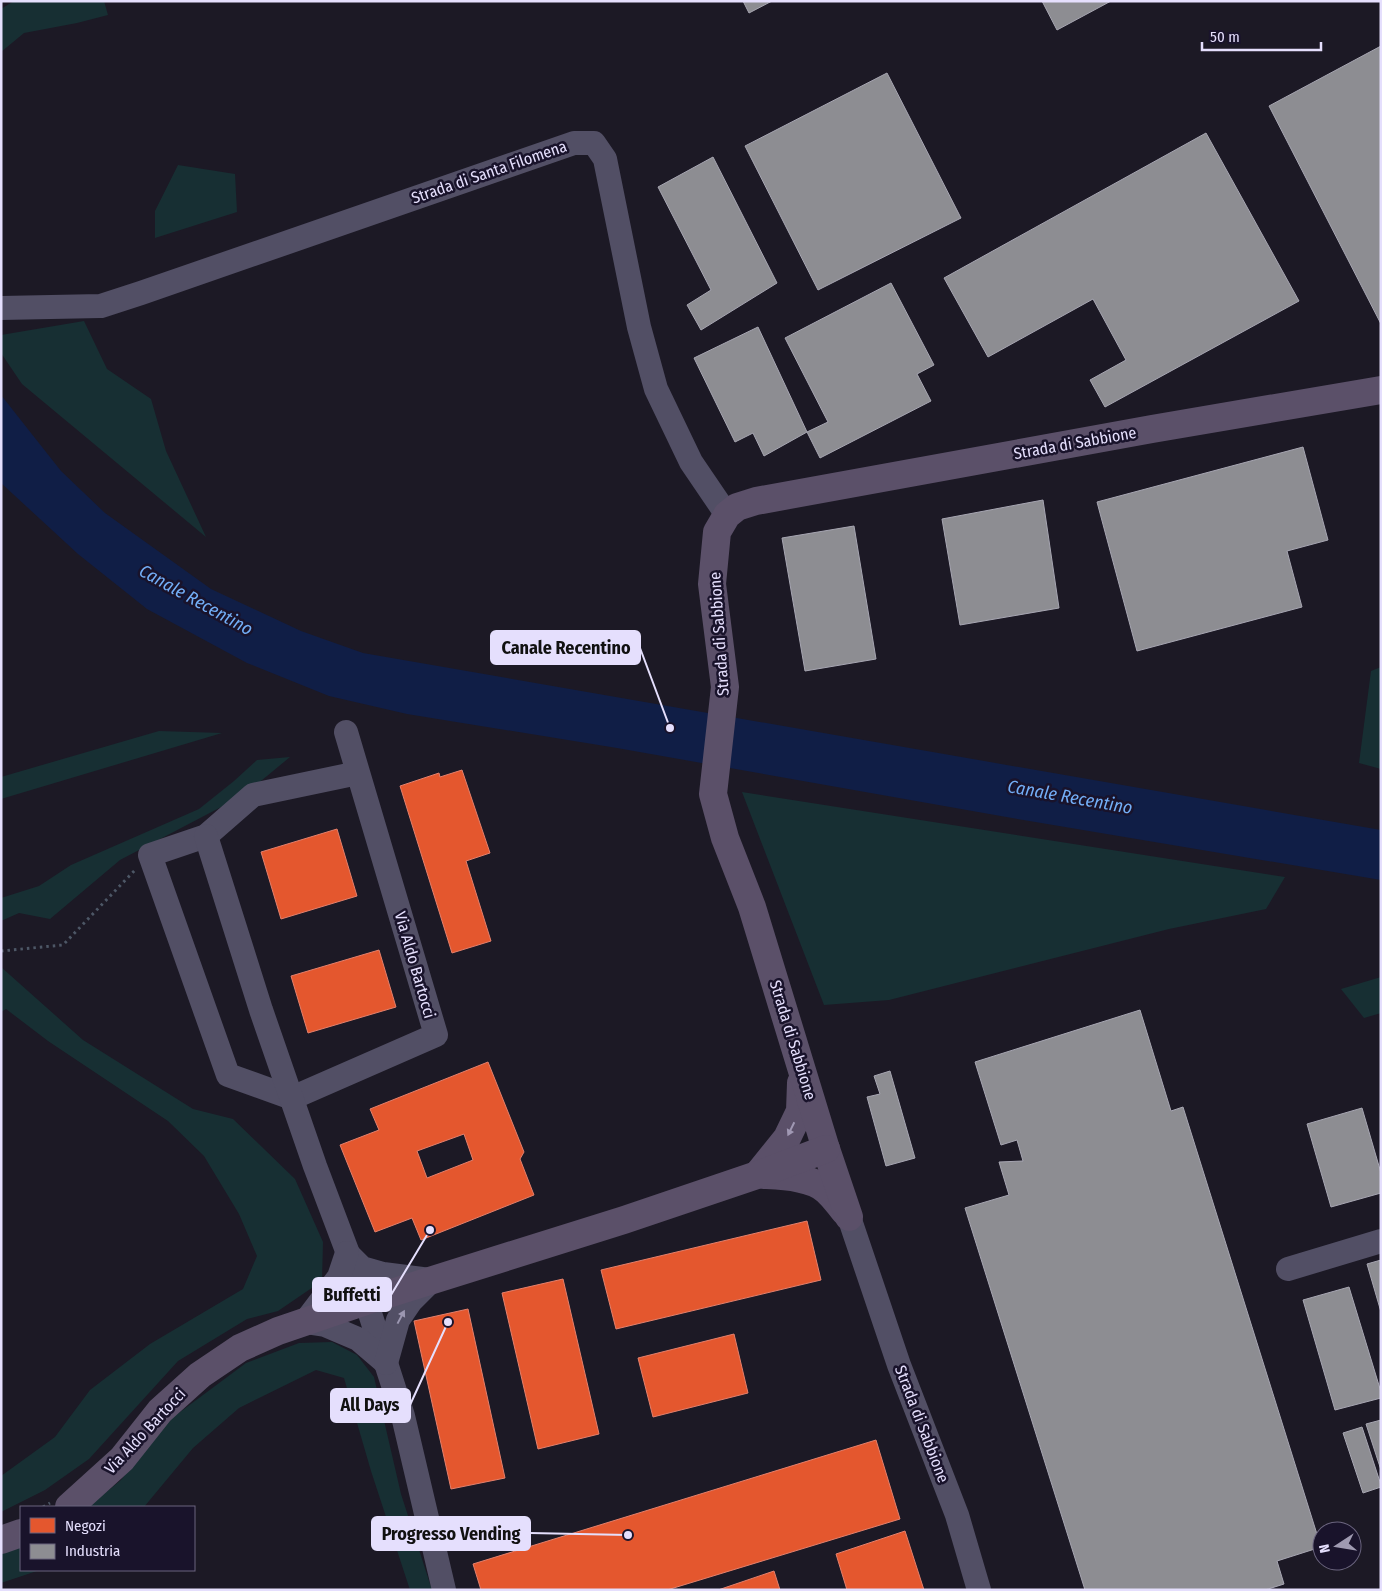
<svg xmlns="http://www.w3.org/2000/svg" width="1382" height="1591" font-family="'Fira Sans Condensed',sans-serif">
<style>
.green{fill:#172f33}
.water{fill:#101e46}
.shops{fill:#e4572e;stroke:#e4806c;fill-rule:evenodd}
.industry{fill:#8d8d92;stroke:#a7a6b2}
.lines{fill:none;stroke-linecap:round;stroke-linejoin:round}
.path{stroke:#4d5766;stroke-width:3;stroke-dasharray:2.5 4;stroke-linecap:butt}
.minor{stroke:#524f65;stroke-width:24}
.major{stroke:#5b5069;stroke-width:28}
.oneway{fill:#a098b3}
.oneway2{fill:#9c97b1}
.labels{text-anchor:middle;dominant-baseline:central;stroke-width:5;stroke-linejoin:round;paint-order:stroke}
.street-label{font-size:16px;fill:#e5dffd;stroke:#19132b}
.water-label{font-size:18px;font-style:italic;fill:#73aef7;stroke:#19132b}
.leader{fill:none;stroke:#e5dffd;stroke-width:2}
.callout-dot{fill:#e5dffd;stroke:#19132b;stroke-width:2}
.callout{fill:#e5dffd;stroke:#e5dffd;stroke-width:2}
.callout-label{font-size:18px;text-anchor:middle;font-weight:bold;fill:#111}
</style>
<rect width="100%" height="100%" fill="#1c1925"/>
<g class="green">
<polygon points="14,1 104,1 108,15 77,23 24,33 1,52 1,9"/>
<polygon points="178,165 235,174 237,212 155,238 155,211"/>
<polygon points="84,321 107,369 151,399 166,451 206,537 22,384 1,353 1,335"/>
<polygon points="1381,667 1381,769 1359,763 1371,671"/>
<polygon points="159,731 222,733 1,799 1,777"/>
<polygon points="290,757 244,795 120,860 50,919 19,913 1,921 1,898 39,886 71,865 199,809 234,781 257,760"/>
<polygon points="742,792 1285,877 1266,909 1169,929 889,1000 824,1005"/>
<polygon points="1,967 83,1040 193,1109 233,1119 295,1179 323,1242 322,1281 278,1311 247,1319 178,1361 89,1459 45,1490 1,1512 1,1476 55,1437 90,1390 150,1344 243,1289 257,1256 239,1214 204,1156 168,1121 48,1041 6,1009 1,1012"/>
<polygon points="1381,977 1381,1013 1364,1018 1341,989"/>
<polygon points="332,1342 357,1355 374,1377 401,1494 432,1590 410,1590 371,1471 344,1378 316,1370 239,1408 193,1448 144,1507 88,1507 121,1480 164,1424 246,1363 299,1343"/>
<polygon points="21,1547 21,1570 40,1570 1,1583 1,1552"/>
</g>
<polygon class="water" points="1,395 61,471 105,513 211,589 301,631 363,653 1381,830 1381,880 1012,818 617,748 407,714 329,696 247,663 147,609 78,554 1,483"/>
<g class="shops">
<polygon points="462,770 490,853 466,861 491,941 452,953 400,786 439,773 440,777"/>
<polygon points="337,829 357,896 281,919 261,852"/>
<polygon points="379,950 396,1007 308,1033 291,976"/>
<path d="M488,1062l36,90 -4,7 14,36 -113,45 -9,-22 -37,14 -35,-87 39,-15 -9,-21zM464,1134l9,26 -46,18 -10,-27z"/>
<polygon points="807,1221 821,1280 616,1329 601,1270"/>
<polygon points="563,1279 599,1434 538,1449 502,1293"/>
<polygon points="468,1309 505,1478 451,1489 414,1321"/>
<polygon points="734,1334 748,1393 653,1417 638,1358"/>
<polygon points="876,1440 900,1519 667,1590 481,1590 473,1564"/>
<polygon points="905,1531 924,1590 847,1590 836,1554"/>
<polygon points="774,1571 780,1590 718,1590"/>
</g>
<g class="industry">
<polygon points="743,1 772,1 749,13"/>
<polygon points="1042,1 1111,1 1057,30"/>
<polygon points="1381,46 1381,324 1269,106"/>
<polygon points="887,73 961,218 818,290 745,146"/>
<polygon points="1206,133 1299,301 1105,407 1090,380 1126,360 1093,299 988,357 944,278"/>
<polygon points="713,157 777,283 701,330 687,305 711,290 658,187"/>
<polygon points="891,283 934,365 917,374 931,401 820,458 807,432 828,422 785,338"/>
<polygon points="758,327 807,432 764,456 753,433 735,442 694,358"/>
<polygon points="1303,447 1328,540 1287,551 1302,607 1137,651 1097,502"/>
<polygon points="1043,500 1059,608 960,625 942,519"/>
<polygon points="854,526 876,659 805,671 782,538"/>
<polygon points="1140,1010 1171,1111 1183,1107 1321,1547 1277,1561 1284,1584 1265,1590 1085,1590 965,1208 1009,1195 999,1162 1023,1161 1017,1140 1001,1145 975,1062"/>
<polygon points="890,1071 915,1158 886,1166 867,1097 880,1094 874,1076"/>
<polygon points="1362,1108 1381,1173 1381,1193 1331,1207 1307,1124"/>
<polygon points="1381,1260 1381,1312 1367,1264"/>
<polygon points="1349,1287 1381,1392 1381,1398 1335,1410 1303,1300"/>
<polygon points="1381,1420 1381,1470 1366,1424"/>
<polygon points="1362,1427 1381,1485 1381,1487 1363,1493 1343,1433"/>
</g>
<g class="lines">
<g class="path">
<polyline points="1,951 63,945 136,869"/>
<polyline points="43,1507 50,1503"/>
</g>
<g class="minor">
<polyline points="1,308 101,306 141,293 574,143 594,143 605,159 639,327 656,389 691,462 727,515"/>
<polyline points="346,732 436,1035 292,1098 228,1075 150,855 206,836 253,795 358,773"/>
<polyline points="206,836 261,1010 315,1166 366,1301 403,1416 444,1590"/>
<polyline points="849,1217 899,1365 957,1515 979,1590"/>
<polyline points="347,1253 362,1268 383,1274 430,1280"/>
<polyline points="1288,1269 1381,1241"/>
<polyline points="305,1322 325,1325 358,1339 386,1363"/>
<polyline points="305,1322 339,1277 347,1253"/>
<polyline points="386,1363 398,1320 411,1301 432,1280"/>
</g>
<g class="major">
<polyline points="758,1174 787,1138 800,1111 801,1083"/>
<path d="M764,1175c18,1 49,2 63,16 7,6 12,14 18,21"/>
<polyline points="849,1217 826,1149 752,907 725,838 713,794 725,687 712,584 717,532 727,515 737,507 756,501 1152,429 1381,390"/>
<polyline points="69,1507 122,1459 160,1411 200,1375 240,1348 278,1331 366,1301 624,1220 757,1175 826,1149"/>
<polyline points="1,1540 21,1533"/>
</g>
</g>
<defs><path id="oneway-solid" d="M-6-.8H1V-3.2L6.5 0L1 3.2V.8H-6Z" transform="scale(1.25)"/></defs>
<use class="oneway" href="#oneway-solid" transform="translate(791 1129) rotate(116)"/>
<use class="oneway2" href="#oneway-solid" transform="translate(401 1317) rotate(-62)"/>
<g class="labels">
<g class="street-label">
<text transform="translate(489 172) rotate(-19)">Strada di Santa Filomena</text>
<text transform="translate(1075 443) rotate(-10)">Strada di Sabbione</text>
<text transform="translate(719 634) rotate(-94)">Strada di Sabbione</text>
<text transform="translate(415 965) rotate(74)">Via Aldo Bartocci</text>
<text transform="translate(793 1040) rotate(73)">Strada di Sabbione</text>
<text transform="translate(922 1424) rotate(69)">Strada di Sabbione</text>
<text transform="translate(145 1431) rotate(-47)">Via Aldo Bartocci</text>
</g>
<g class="water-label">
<text transform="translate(196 600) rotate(29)">Canale Recentino</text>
<text transform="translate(1070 797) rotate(10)">Canale Recentino</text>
</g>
</g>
<path class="leader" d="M670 728L640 648M430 1230L391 1295M448 1322L410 1405M628 1535L530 1533"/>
<g class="callout-dot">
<circle cx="670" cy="728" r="5"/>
<circle cx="430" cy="1230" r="5"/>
<circle cx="448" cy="1322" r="5"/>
<circle cx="628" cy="1535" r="5"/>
</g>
<g class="callout">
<rect x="491" y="631" width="149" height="33" rx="5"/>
<rect x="313" y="1278" width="78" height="33" rx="5"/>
<rect x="331" y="1389" width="79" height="33" rx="5"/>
<rect x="372" y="1517" width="158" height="33" rx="5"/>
</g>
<g class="callout-label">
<text x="566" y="654">Canale Recentino</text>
<text x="352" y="1301">Buffetti</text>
<text x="370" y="1411">All Days</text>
<text x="451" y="1540">Progresso Vending</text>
</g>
<rect width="1382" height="1591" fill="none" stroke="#e5dffd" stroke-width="5"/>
<rect x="20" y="1506" width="175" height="65" fill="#19132b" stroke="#6b657f"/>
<rect x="30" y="1518" width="25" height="15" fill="#e4572e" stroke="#6b657f"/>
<text x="65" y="1531" font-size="15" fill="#e5dffd">Negozi</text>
<rect x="30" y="1544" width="25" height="15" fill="#8d8d92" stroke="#6b657f"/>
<text x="65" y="1556" font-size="15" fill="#e5dffd">Industria</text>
<g transform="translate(1337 1546) rotate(258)"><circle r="24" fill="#19132b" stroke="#6b657f"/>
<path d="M0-4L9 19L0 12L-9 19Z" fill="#9f9ab1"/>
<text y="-8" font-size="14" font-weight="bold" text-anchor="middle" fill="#e5dffd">N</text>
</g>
<path d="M1202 42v8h119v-8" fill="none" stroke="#e5dffd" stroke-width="2.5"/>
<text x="1210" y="42" font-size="15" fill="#e5dffd" stroke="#19132b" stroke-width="4" paint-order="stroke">50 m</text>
</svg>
